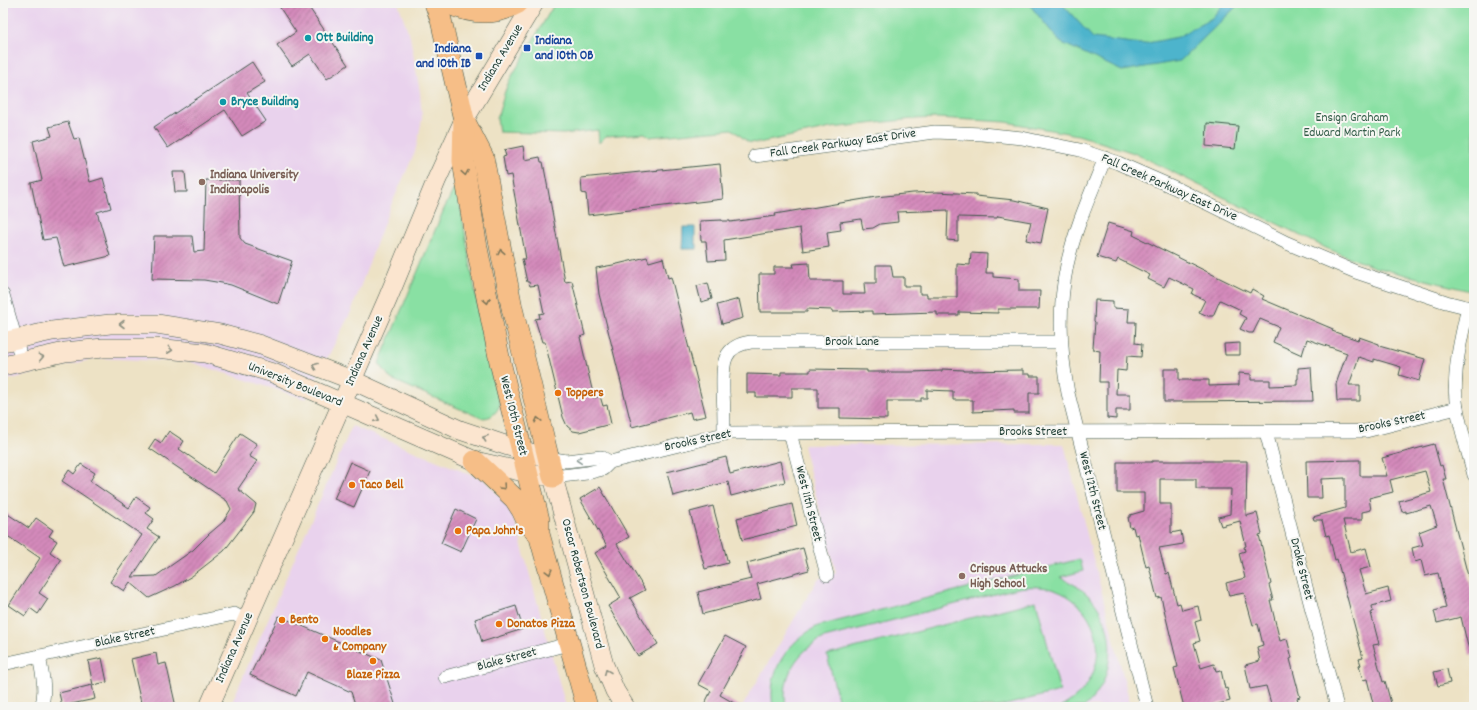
<svg xmlns="http://www.w3.org/2000/svg" width="1477" height="710" font-family="Dekko,sans-serif">
<style>
.built{fill:#e9d2ed}
.park{fill:#89e0a3;stroke:#548e6c}
.water{fill:#4db4cc;stroke:#367880}
.building{fill:url(#building-hatch)}
.lines{fill:none;stroke-linecap:round;stroke-linejoin:round}
.street-casing{stroke:#3e564a;stroke-width:14}
.secondary-casing{stroke:#3e564a;stroke-width:20}
.primary-casing{stroke:#3e564a;stroke-width:22}
.street{stroke:#fff;stroke-width:13}
.secondary{stroke:#fbe5cf;stroke-width:19}
.primary{stroke:#f6be87;stroke-width:21}
.oneway{stroke:#807759}
.oneway2{stroke:#8d9182}
.oneway3{stroke:#8f9e9a}
.culture-dot{fill:#0f9aa8;stroke:#f6f6f2;stroke-width:1.5}
.transit-dot{fill:#1a4fb4;stroke:#f6f6f2;stroke-width:1.5}
.education-dot{fill:#8d6e63;stroke:#f6f6f2;stroke-width:1.5}
.food-dot{fill:#e8710a;stroke:#f6f6f2;stroke-width:1.5}
.labels{text-anchor:middle;dominant-baseline:central;stroke-width:4;stroke-linejoin:round;paint-order:stroke}
.culture-label{font-size:13px;font-weight:bold;fill:#0d838f;stroke:#f6f6f2;text-anchor:start}
.transit-label{font-size:13px;font-weight:bold;fill:#164399;stroke:#f6f6f2;text-anchor:start}
.street-label{font-size:13px;fill:#1f3d34;stroke:#f6f6f2}
.park-label{font-size:13px;fill:#345e4a;stroke:#f6f6f2}
.education-label{font-size:13px;font-weight:bold;fill:#785e54;stroke:#f6f6f2;text-anchor:start}
.food-label{font-size:13px;font-weight:bold;fill:#c56008;stroke:#f6f6f2;text-anchor:start}
</style>
<defs>
<pattern id="building-hatch" width="6" height="6" patternUnits="userSpaceOnUse"><rect width="6" height="6" fill="#d48abb"/><path d="M-1 1l2-2M0 6l6-6M5 7l2-2" fill="none" stroke="#ab7299"/></pattern>
</defs>
<rect width="100%" height="100%" fill="#f6f6f2"/>
<filter id="ink" filterUnits="userSpaceOnUse"><feTurbulence type="fractalNoise" baseFrequency=".025" numOctaves="2"/><feDisplacementMap in="SourceGraphic" scale="8" xChannelSelector="R" yChannelSelector="G"/><feConvolveMatrix kernelMatrix="1 2 1 2 8 2 1 2 1" color-interpolation-filters="sRGB"/></filter>
<filter id="wash" filterUnits="userSpaceOnUse"><feTurbulence type="fractalNoise" baseFrequency=".012" numOctaves="4" result="noise"/><feDisplacementMap in="SourceGraphic" scale="16" xChannelSelector="R" yChannelSelector="G"/><feGaussianBlur stdDeviation="0.9" result="paint"/><feColorMatrix in="noise" values="0 0 0 0 0 0 0 0 0 0 0 0 0 0 0 0 0 1.4 0 .05"/><feComposite in="paint" operator="in"/></filter>
<g filter="url(#wash)">
<rect width="100%" height="100%" fill="#ede2c5"/>
<g class="built">
<polygon points="3,3 398,3 410,37 420,92 422,119 419,134 415,152 388,212 351,312 306,399 190,362 97,358 3,381"/>
<polygon points="352,426 484,480 512,510 566,707 230,707"/>
<polygon points="1064,444 1131,707 742,707 818,579 836,573 803,445"/>
</g>
<g class="park">
<polygon points="555,3 1474,3 1474,292 1374,267 1326,248 1134,153 1078,135 1006,122 938,118 913,119 831,128 758,143 748,142 732,129 649,137 645,133 606,136 599,143 598,130 564,134 499,132 497,119 504,94 509,81"/>
<path d="M455,187l6,23 23,131 16,64c-5,10 -9,13 -19,13l-90,-39 -12,-16 65,-154z"/>
<path d="M1080,559l3,12 -23,6c10,5 21,11 29,19 29,30 28,84 -5,111h-23c68,-36 34,-133 -43,-119l-194,50c-27,13 -43,38 -38,69h-13c-6,-36 14,-65 45,-81z"/>
<polygon points="1036,601 1060,691 998,707 840,707 827,655"/>
</g>
<g class="water">
<polygon points="1028,3 1063,3 1063,5 1093,38 1142,44 1178,37 1212,18 1224,3 1240,3 1180,61 1122,71 1060,42"/>
<polygon points="683,227 695,227 695,244 697,244 697,249 682,249"/>
</g>
<g id="blocks">
<g class="building">
<polygon points="286,3 306,3 348,65 327,79 310,54 292,66 277,45 296,32 280,8"/>
<polygon points="252,62 265,82 247,93 266,121 242,136 225,110 168,148 154,127"/>
<polygon points="68,122 74,139 79,138 90,182 103,178 111,208 97,212 110,256 64,267 56,238 43,240 31,183 42,180 33,141 52,136 49,127"/>
<polygon points="1207,123 1238,126 1235,149 1206,146"/>
<polygon points="523,146 525,160 540,157 541,162 543,162 565,282 572,281 585,335 580,337 594,398 600,396 603,406 607,405 611,424 579,432 573,431 567,426 563,417 545,342 542,342 535,319 540,318 539,314 544,313 538,285 530,286 529,282 527,282 522,259 526,259 511,175 506,176 503,157 506,156 504,150"/>
<polygon points="720,164 723,199 588,215 586,194 582,193 581,178"/>
<polygon points="173,172 185,172 187,192 175,192"/>
<polygon points="206,180 239,180 240,238 245,244 292,261 278,304 231,285 222,283 204,280 152,279 154,236 192,236 194,252 204,251"/>
<polygon points="937,192 976,194 976,196 1014,200 1048,208 1041,243 1026,240 1031,222 998,216 997,218 958,217 958,241 947,240 948,210 897,212 898,222 880,224 873,228 863,229 861,219 840,222 841,230 827,232 829,247 803,251 800,228 724,240 725,260 708,261 706,241 701,241 700,221 722,220 722,221 730,221 730,222 776,216 775,214 876,197 913,193"/>
<polygon points="1108,223 1134,231 1133,235 1250,293 1252,289 1264,296 1262,299 1333,329 1332,331 1358,340 1359,337 1379,344 1379,346 1425,359 1419,381 1399,375 1401,367 1374,359 1374,362 1359,357 1349,385 1360,385 1360,401 1337,401 1336,384 1347,353 1307,339 1302,355 1273,342 1279,327 1260,319 1253,333 1249,333 1240,329 1246,318 1239,314 1241,310 1220,300 1213,316 1208,316 1199,312 1205,300 1192,294 1194,289 1169,277 1164,287 1148,279 1150,275 1118,259 1116,263 1097,257"/>
<polygon points="971,253 987,254 986,273 993,273 993,277 1019,279 1019,291 1040,291 1039,309 998,309 998,313 959,312 959,315 937,315 937,312 872,314 872,311 832,312 832,310 807,309 807,312 760,312 759,274 774,274 774,267 794,267 793,264 809,263 810,281 843,281 843,294 865,294 864,283 876,283 876,265 891,265 893,277 904,277 904,286 920,286 920,294 927,294 927,297 957,297 957,264 970,265"/>
<polygon points="647,257 649,262 663,258 668,278 671,277 706,416 692,419 690,412 632,427 599,294 596,268 613,265"/>
<polygon points="708,283 712,299 701,302 697,286"/>
<polygon points="739,299 743,318 722,324 717,305"/>
<polygon points="1095,300 1113,301 1113,308 1129,309 1128,322 1136,322 1135,343 1142,344 1141,357 1127,356 1126,371 1117,370 1116,394 1130,394 1130,410 1116,410 1116,419 1107,418 1107,382 1099,382 1100,351 1094,350 1094,348 1093,348 1095,322 1094,321"/>
<polygon points="1240,343 1240,355 1225,355 1224,344"/>
<polygon points="1311,367 1313,401 1164,402 1164,369 1179,369 1179,380 1209,380 1209,386 1239,385 1239,373 1251,374 1251,380 1270,380 1270,386 1297,385 1297,379 1298,379 1298,368"/>
<polygon points="810,369 867,370 867,372 912,372 942,371 942,369 964,370 964,371 1023,370 1023,374 1030,374 1030,376 1039,376 1039,393 1029,393 1029,413 1014,413 1014,410 973,412 973,400 953,400 953,391 927,390 927,398 921,398 921,401 887,401 887,419 840,418 840,408 818,408 818,388 792,388 792,397 756,397 756,393 747,393 747,374 781,375 781,372 810,372"/>
<polygon points="169,431 184,441 179,449 214,473 240,433 257,444 249,456 257,461 238,489 256,504 254,512 224,551 192,576 175,586 149,598 130,582 124,591 110,582 142,535 62,481 69,470 74,474 81,464 95,473 90,481 129,508 136,497 150,507 146,513 154,519 147,529 159,537 132,577 156,576 193,550 209,534 223,522 231,509 227,501 149,448 155,439 161,443"/>
<polygon points="1434,444 1440,466 1442,465 1446,479 1443,479 1474,599 1474,654 1470,655 1461,617 1437,623 1434,611 1446,608 1438,573 1425,576 1421,560 1415,562 1412,548 1423,545 1419,532 1437,525 1431,506 1406,513 1406,511 1402,512 1399,501 1431,492 1425,471 1390,480 1393,492 1369,498 1371,510 1362,512 1362,520 1343,520 1351,552 1366,548 1371,567 1359,570 1366,594 1388,588 1391,601 1372,606 1373,612 1371,613 1379,644 1373,645 1383,682 1385,681 1392,707 1374,707 1367,679 1363,680 1359,666 1361,665 1359,659 1363,658 1337,559 1335,560 1329,535 1326,536 1322,520 1314,520 1313,517 1345,508 1345,478 1321,479 1322,498 1307,498 1306,461 1360,460 1360,476 1387,476 1382,458"/>
<polygon points="726,457 730,474 780,461 785,482 731,496 728,482 673,496 667,472"/>
<polygon points="1152,461 1247,461 1246,516 1257,513 1262,534 1259,535 1271,584 1269,585 1273,600 1270,600 1280,641 1287,639 1292,658 1290,659 1300,697 1297,698 1300,707 1272,707 1266,686 1250,689 1245,665 1260,661 1257,647 1263,645 1258,624 1253,625 1244,593 1229,596 1226,583 1245,578 1239,553 1245,551 1244,547 1246,546 1240,521 1221,526 1218,517 1230,514 1231,489 1196,489 1196,479 1160,479 1160,504 1171,504 1171,533 1181,531 1183,544 1159,548 1166,574 1169,573 1177,604 1180,603 1182,610 1198,606 1201,620 1195,622 1200,641 1194,643 1201,668 1214,664 1216,671 1221,670 1225,689 1227,688 1230,701 1215,705 1215,707 1184,707 1174,668 1178,667 1161,597 1157,598 1149,566 1146,567 1138,534 1135,535 1133,527 1130,528 1128,517 1130,517 1130,515 1144,511 1144,493 1117,493 1117,462 1152,462"/>
<polygon points="350,462 370,471 354,507 334,499"/>
<polygon points="600,487 629,537 617,544 645,590 630,598 658,644 638,656 608,606 621,598 595,553 607,546 580,499"/>
<polygon points="792,504 797,526 742,540 737,518"/>
<polygon points="713,506 728,563 705,569 690,512"/>
<polygon points="456,509 476,519 461,552 441,543"/>
<polygon points="3,511 29,528 36,518 53,530 49,536 57,541 50,552 61,560 39,593 48,599 38,614 30,608 25,616 9,605 40,558 3,533"/>
<polygon points="803,548 809,570 757,584 761,599 703,614 698,592 751,579 747,563"/>
<polygon points="516,606 523,629 482,642 475,619"/>
<polygon points="279,616 381,660 396,707 356,707 351,692 307,672 296,696 250,675"/>
<polygon points="725,636 746,647 720,695 741,707 703,707 711,691 698,684"/>
<polygon points="156,653 158,665 166,663 176,707 142,707 131,659"/>
<polygon points="102,658 107,682 93,685 88,661"/>
<polygon points="1447,669 1450,683 1438,686 1434,672"/>
<polygon points="92,685 95,699 62,706 59,693"/>
</g>
</g>
</g>
<g filter="url(#ink)">
<use href="#blocks" fill-opacity="0" stroke="#3e564a" stroke-width="1"/>
<g class="lines">
<g class="street-casing">
<g id="street">
<polyline points="755,156 935,132 982,134 1022,138 1045,143 1080,150 1118,163 1180,190 1287,243 1356,272 1446,302 1474,309"/>
<path d="M1105,158c-14,35 -30,70 -38,107 -9,43 -7,86 1,128l79,314"/>
<polyline points="3,295 22,361"/>
<path d="M1468,307c-7,31 -15,63 -12,94 3,25 12,50 18,74"/>
<polyline points="1266,432 1337,707"/>
<polyline points="790,433 827,575"/>
<path d="M724,434c0,-14 0,-28 -1,-42 0,-24 -3,-46 28,-50h310"/>
<polyline points="548,458 566,461 601,457 610,462"/>
<polyline points="553,477 587,473 603,469 610,462 728,433 1366,431 1457,408"/>
<path d="M39,656c3,17 8,35 2,51"/>
<polyline points="3,664 234,614 247,621"/>
<polyline points="445,677 568,644"/>
</g>
</g>
<g class="secondary-casing">
<g id="secondary">
<polyline points="3,342 52,331 110,324 157,324 220,334 261,345 352,380 460,430 508,446 548,458"/>
<polyline points="3,366 65,352 103,348 156,348 205,353 273,373 475,461 528,473 553,477 604,665 615,691 625,707"/>
<polyline points="209,707 388,298 437,179 464,120 534,3"/>
</g>
</g>
<g class="primary-casing">
<g id="primary">
<polyline points="435,3 441,20 464,120 483,157 512,308 553,477"/>
<path d="M447,3c24,11 48,13 71,0"/>
<polyline points="464,120 463,161 477,248 500,362 539,520 539,534 587,707"/>
<polyline points="475,461 515,499 522,510 528,523 537,532"/>
</g>
</g>
<use href="#street" class="street"/>
<use href="#secondary" class="secondary"/>
<use href="#primary" class="primary"/>
</g>
<defs><path id="oneway-chevron" d="M-2-3.5L2.5 0L-2 3.5" fill="none" stroke-width="1.6" stroke-linecap="round" stroke-linejoin="round"/></defs>
<g class="oneway">
<use href="#oneway-chevron" transform="translate(465 173) rotate(81)"/>
<use href="#oneway-chevron" transform="translate(501 252) rotate(-101)"/>
<use href="#oneway-chevron" transform="translate(487 301) rotate(79)"/>
<use href="#oneway-chevron" transform="translate(538 420) rotate(-104)"/>
<use href="#oneway-chevron" transform="translate(503 487) rotate(46)"/>
<use href="#oneway-chevron" transform="translate(549 572) rotate(75)"/>
</g>
<g class="oneway2">
<use href="#oneway-chevron" transform="translate(122 324) rotate(180)"/>
<use href="#oneway-chevron" transform="translate(170 350) rotate(6)"/>
<use href="#oneway-chevron" transform="translate(41 357) rotate(-12)"/>
<use href="#oneway-chevron" transform="translate(315 366) rotate(-159)"/>
<use href="#oneway-chevron" transform="translate(377 419) rotate(24)"/>
<use href="#oneway-chevron" transform="translate(485 438) rotate(-160)"/>
<use href="#oneway-chevron" transform="translate(607 672) rotate(-112)"/>
</g>
<use class="oneway3" href="#oneway-chevron" transform="translate(579 460) rotate(175)"/>
</g>
<g class="culture-dot">
<circle cx="308" cy="38" r="4"/>
<circle cx="223" cy="102" r="4"/>
</g>
<g class="transit-dot">
<rect x="523" y="44" width="8" height="8" rx="2"/>
<rect x="475" y="52" width="8" height="8" rx="2"/>
</g>
<g class="education-dot">
<circle cx="202" cy="182" r="4"/>
<circle cx="962" cy="576" r="4"/>
</g>
<g class="food-dot">
<circle cx="558" cy="393" r="4"/>
<circle cx="352" cy="485" r="4"/>
<circle cx="458" cy="531" r="4"/>
<circle cx="282" cy="620" r="4"/>
<circle cx="499" cy="624" r="4"/>
<circle cx="325" cy="639" r="4"/>
<circle cx="373" cy="661" r="4"/>
</g>
<g class="labels">
<g class="culture-label">
<text x="316" y="38">Ott Building</text>
<text x="231" y="102">Bryce Building</text>
</g>
<g class="transit-label">
<text x="535" y="41">Indiana<tspan x="535" dy="15">and 10th OB</tspan></text>
<text x="471" y="49" text-anchor="end">Indiana<tspan x="471" dy="15">and 10th IB</tspan></text>
</g>
<g class="street-label">
<text transform="translate(501 58) rotate(-59)">Indiana Avenue</text>
<text transform="translate(843 144) rotate(-8)">Fall Creek Parkway East Drive</text>
<text transform="translate(1169 188) rotate(24)">Fall Creek Parkway East Drive</text>
<text x="852" y="342">Brook Lane</text>
<text transform="translate(365 351) rotate(-66)">Indiana Avenue</text>
<text transform="translate(295 385) rotate(22)">University Boulevard</text>
<text transform="translate(513 416) rotate(76)">West 10th Street</text>
<text transform="translate(1392 423) rotate(-12)">Brooks Street</text>
<text x="1033" y="432">Brooks Street</text>
<text transform="translate(698 441) rotate(-12)">Brooks Street</text>
<text transform="translate(1092 491) rotate(76)">West 12th Street</text>
<text transform="translate(808 504) rotate(76)">West 11th Street</text>
<text transform="translate(1301 569) rotate(76)">Drake Street</text>
<text transform="translate(582 584) rotate(75)">Oscar Robertson Boulevard</text>
<text transform="translate(125 638) rotate(-12)">Blake Street</text>
<text transform="translate(235 648) rotate(-66)">Indiana Avenue</text>
<text transform="translate(507 660) rotate(-15)">Blake Street</text>
</g>
<g class="park-label">
<text x="1352" y="118">Ensign Graham<tspan x="1352" dy="15">Edward Martin Park</tspan></text>
</g>
<g class="education-label">
<text x="210" y="175">Indiana University<tspan x="210" dy="15">Indianapolis</tspan></text>
<text x="970" y="569">Crispus Attucks<tspan x="970" dy="15">High School</tspan></text>
</g>
<g class="food-label">
<text x="566" y="393">Toppers</text>
<text x="360" y="485">Taco Bell</text>
<text x="466" y="531">Papa John's</text>
<text x="290" y="620">Bento</text>
<text x="507" y="624">Donatos Pizza</text>
<text x="333" y="632">Noodles<tspan x="333" dy="15">&amp; Company</tspan></text>
<text x="373" y="675" text-anchor="middle">Blaze Pizza</text>
</g>
</g>
<rect width="1477" height="710" fill="none" stroke="#f6f6f2" stroke-width="16"/>
</svg>
